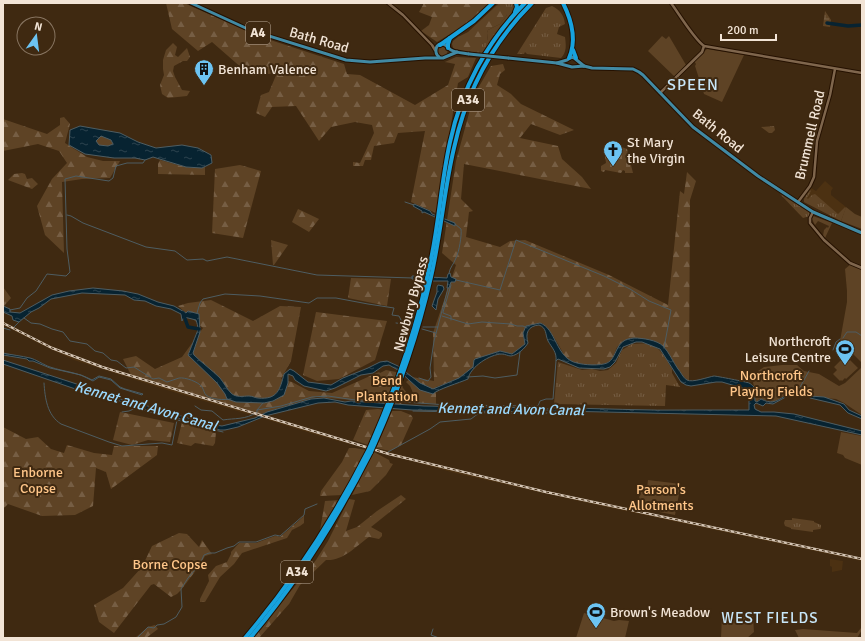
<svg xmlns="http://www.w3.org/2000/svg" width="865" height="641" font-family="Signika,sans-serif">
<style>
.built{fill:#4c3112}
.grass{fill:url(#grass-tufts)}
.forest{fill:url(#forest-firs)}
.wetland{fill:url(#wetland-marsh)}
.cemetery{fill:url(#cemetery-stones)}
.green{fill:#5e4325}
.water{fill:url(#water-ripples);stroke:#4e5d62;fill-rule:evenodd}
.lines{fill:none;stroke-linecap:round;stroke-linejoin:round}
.stream{stroke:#4e5d62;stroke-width:1}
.river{stroke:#072331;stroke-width:3.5}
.secondary-casing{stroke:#251100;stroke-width:4.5}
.primary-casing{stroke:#251100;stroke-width:5}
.highway-casing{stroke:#251100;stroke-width:6}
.secondary{stroke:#7f664d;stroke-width:2.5}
.primary{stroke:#418aa4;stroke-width:3}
.highway{stroke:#17a2de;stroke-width:4}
.rail-casing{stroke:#d4c5b5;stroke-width:2.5}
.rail{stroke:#3f2911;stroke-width:1;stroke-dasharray:3;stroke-linecap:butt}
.primary-bridge-casing{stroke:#251100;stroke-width:5;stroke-linecap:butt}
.highway-bridge-casing{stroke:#251100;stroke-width:6;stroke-linecap:butt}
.primary-bridge{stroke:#418aa4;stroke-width:3}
.highway-bridge{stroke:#17a2de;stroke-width:4}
.labels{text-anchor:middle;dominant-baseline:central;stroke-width:4;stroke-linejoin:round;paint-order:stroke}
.shield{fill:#3f2911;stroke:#bcac9b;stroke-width:1}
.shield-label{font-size:13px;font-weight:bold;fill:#f2e4d6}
.street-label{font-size:14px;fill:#f2e4d6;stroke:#3f2911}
.poi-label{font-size:14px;fill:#f2e4d6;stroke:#3f2911;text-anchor:start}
.park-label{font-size:14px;fill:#ffc689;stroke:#3f2911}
.water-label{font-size:15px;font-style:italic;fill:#9ad8fd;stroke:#3f2911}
.neighbourhood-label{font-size:15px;letter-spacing:1px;fill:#c8e6f8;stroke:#3f2911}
.quarter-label{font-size:16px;letter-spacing:1px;fill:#c8e6f8;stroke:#3f2911}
</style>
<defs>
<pattern id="grass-tufts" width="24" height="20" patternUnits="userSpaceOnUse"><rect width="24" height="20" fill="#5e4325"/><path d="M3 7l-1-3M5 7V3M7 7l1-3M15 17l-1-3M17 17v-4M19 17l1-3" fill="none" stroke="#765e44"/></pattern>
<pattern id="forest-firs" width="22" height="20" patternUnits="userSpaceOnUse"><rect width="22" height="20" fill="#5e4325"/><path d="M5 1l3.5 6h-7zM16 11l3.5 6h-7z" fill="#765e44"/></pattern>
<pattern id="wetland-marsh" width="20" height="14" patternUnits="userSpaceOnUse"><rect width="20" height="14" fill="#5e4325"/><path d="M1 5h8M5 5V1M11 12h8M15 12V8" fill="none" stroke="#765e44"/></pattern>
<pattern id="cemetery-stones" width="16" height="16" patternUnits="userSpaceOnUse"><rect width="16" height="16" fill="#5e4325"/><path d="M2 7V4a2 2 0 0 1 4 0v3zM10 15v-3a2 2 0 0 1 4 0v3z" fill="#765e44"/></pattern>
<pattern id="water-ripples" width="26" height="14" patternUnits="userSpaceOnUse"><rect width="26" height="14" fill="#072331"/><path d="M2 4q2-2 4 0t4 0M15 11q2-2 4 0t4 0" fill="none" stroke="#2c434e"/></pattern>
</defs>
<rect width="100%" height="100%" fill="#3f2911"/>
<g class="built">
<polygon points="825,181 833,188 831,191 831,195 846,207 841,221 804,202 804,199 811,188 816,191"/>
<polygon points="3,321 39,341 90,362 253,413 251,415 167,390 74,360 38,343 3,325"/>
<polygon points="267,417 355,443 455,470 546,491 862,558 862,561 602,506 455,473 317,435 265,419"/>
<polygon points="830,559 843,561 842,570 832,572 832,567 830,566"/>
</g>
<g class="grass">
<polygon points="499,3 515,3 515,8 482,53 482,44 488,40 487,33 488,30 500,24 507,15 499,5 496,6"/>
<path d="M552,6c8,4 12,9 13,18l-6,3 -2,7 8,3c1,8 2,15 -4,21l-34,-4 -2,-2 -1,2h-7l29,-46z"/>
<circle cx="442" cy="51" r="5.5"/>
<polygon points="774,126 775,130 772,133 769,133 761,127"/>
<polygon points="810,190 811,191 807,198 808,199 812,195 815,194 838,214 845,207 846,208 841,221 804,202 804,199"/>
<polygon points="780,194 809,212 810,216 803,218"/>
<polygon points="813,216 832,223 825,238 823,236 824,230 827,227 828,228 829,226 818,221 815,225 812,219"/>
<path d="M632,344c25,-3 29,6 40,25v4l8,14 -14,-2 -1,21 -111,-2 4,-42 24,8 10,-1 8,2 8,-1 8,-7 6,-13z"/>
<polygon points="792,518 814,521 814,522 821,525 821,528 820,529 813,530 813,532 791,529 791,528 785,526 784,523 785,520 792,520"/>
</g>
<g class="forest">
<polygon points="166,3 184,3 258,36 344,64 347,74 360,75 415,105 448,85 455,64 445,62 456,57 476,58 468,77 458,83 436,213 411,202 425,131 398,133 394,143 374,146 371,160 365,160 363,166 353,166 353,162 360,163 361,161 374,133 372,125 355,122 331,127 319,141 296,106 272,107 265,117 256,113 261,95 269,92 277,73 251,76 212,42 198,51 172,29"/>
<polygon points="423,3 491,3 472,21 437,42 421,31 429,25 432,17 419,12 423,5"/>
<polygon points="499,5 506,10 507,15 500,24 488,30 487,33 488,42 482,44 482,53 458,51 453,48 452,44 453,41 458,37 468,32 496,6"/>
<polygon points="173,43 177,47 175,55 178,57 187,48 190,57 187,61 183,61 174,66 173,71 175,77 182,90 190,91 187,96 168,98 162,94 160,85 164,75 163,69 163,60 166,50"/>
<path d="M503,64l2,6 -5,4 -3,11 14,9 10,10 53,26 -14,5 -29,-11 -11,14 38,8 4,13 20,18 9,12 -127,-25 -3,35 12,12 -4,1 -3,25 34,10 10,-6 15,-1 84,35 59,30 12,-114 4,3 3,-22 9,9 -6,19 -1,181c-12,-8 -20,-33 -30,-38 -13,-5 -30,-8 -41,3 -3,3 -3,9 -6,13 -7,9 -34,7 -43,1 -5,-3 -5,-5 -7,-9 -5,-9 -12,-22 -20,-28l-16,3 -3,10 2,8 -13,10 -12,-3 -22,7 -5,9 -10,10 -27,10v17l-23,-1v-6h2l-5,-11 -4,-4 6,-5 22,4 -1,-48 23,-68 -14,-12 14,-92 18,-66 17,-29z"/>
<polygon points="64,117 70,124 65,143 87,157 103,161 120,161 110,178 82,179 62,182 64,253 45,235 37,206 52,179 67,163 59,151 38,144 3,151 3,119 47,134 60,125 60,118"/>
<polygon points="101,136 111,140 113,144 108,146 99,145 95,141"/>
<path d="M160,160c12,3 33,11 45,7v8l-47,-1v-10z"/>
<polygon points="240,165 261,171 243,238 212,233 215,169"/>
<polygon points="22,173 25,174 27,179 32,178 38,184 32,189 8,180 14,174"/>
<polygon points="298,209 319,219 309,232 292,222"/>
<polygon points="271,240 288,245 274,265 273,265"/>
<polygon points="351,278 391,279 387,306 348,298"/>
<polygon points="3,287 11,298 4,306 3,306"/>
<polygon points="211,300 253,321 280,306 301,307 291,361 281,379 292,382 309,391 332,393 379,372 380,373 386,370 396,372 403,388 412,399 402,402 401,404 316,397 279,408 261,414 131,375 123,359 136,356 155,369 182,357 203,328 178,306 188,303"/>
<polygon points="316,312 387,321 375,360 339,379 317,381 303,375"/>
<polygon points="378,409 384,410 368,445 353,440 366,410"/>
<polygon points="392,411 401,411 411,415 413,418 401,445 390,451 376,448"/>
<polygon points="120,412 174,423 170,442 148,440 132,445 113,440"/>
<polygon points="182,422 194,425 194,427 216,432 215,443 213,446 195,443 191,446 177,443"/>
<polygon points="3,427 26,439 38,437 51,449 64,453 67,445 94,453 112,455 114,446 158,446 157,455 111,489 106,472 96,468 93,506 75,515 42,516 8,504 3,509"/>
<polygon points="349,448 355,448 366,450 343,495 320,496 321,491 342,462"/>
<polygon points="374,452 389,460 390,463 393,464 386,475 370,491 352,495"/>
<path d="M401,495l5,4 -35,28 11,6v3l-3,3 -10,-2c-14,10 -26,24 -43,23l-26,25 -11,19 -30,34h-6l63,-78 12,-19 21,-42 6,1 -9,31 11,-4 20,-16z"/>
<polygon points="340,500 319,536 325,501"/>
<polygon points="304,516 304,523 300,526 292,530 287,538 242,553 234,564 220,577 205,602 200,602 200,599 209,581 208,575 216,566 227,562 231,554 231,552 239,543 256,543 275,536 280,537"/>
<polygon points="179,533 187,534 199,547 202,540 212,554 205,556 200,565 181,590 177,594 171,597 154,584 151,585 114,633 99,622 94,605 123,588 142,567 152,546"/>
<polygon points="155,625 158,629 146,638 135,638 148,627"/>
</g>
<polygon class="wetland" points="825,11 831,20 830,27 823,26"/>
<polygon class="cemetery" points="619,146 627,149 633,173 625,173 625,171 623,170 621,173 605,170 604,172 601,171 601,166 606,163 605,156"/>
<g class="green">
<polygon points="662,36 666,39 669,36 686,65 675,77 648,51"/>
<polygon points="707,49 744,55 722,102 704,94 695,66 696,64 694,61"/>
<polygon points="846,207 855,214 862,217 862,229 841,221"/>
<polygon points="851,264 862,269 862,363 840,341 847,302 847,291 845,269"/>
<polygon points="839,351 847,359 843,363 844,365 850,360 858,368 846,379 845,378 842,381 841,380 840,381 833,374 837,370 834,367 843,358 838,353"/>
<polygon points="782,365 797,365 804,371 819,374 839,386 845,383 862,367 862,415 844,403 836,399 812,397 802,390 787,394 774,402 759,399 758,401 755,401 755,392 753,382 749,381 749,377 764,367"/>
<polygon points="841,432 862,436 862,465 845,458 843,455 837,453"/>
<polygon points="648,480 681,484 675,515 638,508 640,491 647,489"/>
<polygon points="584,613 614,621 619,620 629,621 625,638 576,638"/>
<polygon points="722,614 747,614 747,616 753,616 754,632 747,638 721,638"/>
<polygon points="861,628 862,630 857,638 799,638 795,630 803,629 857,633"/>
</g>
<g class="water">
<path d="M80,126l40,7 18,9 18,6 26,-3 16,3 13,7 1,8 -10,5 -16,-1 -33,-10 -8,3 -10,-2h-21l-29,-4 -16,-9 1,-15zM101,136l10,4 2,4 -5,2 -9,-1 -3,-4z"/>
<polygon points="414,204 430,211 432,214 455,223 455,226 424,212 422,213 422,211 413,206"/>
<polygon points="450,273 451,277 456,279 455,282 451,282 449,288 447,288 448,281 434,281 412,279 412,276 447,278 448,274"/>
<polygon points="438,285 443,286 444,289 438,299 436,310 432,306 437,292 437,287"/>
<path d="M93,288l30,3 15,3 20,8 16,4 12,7 2,-2 11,3 1,18 -7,21 1,2c8,8 18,15 26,23 4,5 7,11 11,15 5,5 12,3 18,3 4,0 6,2 9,2 20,2 22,-9 26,-24l6,-5 4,2 14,11 23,3 12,-7 25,-10 12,-6 7,-1 11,5 22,17 13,6 26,-11 14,-11 1,-7 1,-1 25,-8 12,3 13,-10 -2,-11 3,-7 14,-3c16,5 16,36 37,40 7,2 23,3 30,0 11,-5 7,-24 27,-25 8,0 23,2 29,8 6,6 10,16 15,23 3,3 5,9 9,11 5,3 21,-3 27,-4 2,0 33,6 35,7 2,1 3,2 5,4l1,14 2,1 4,-3c19,10 23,-10 41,-9l8,6 14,1 20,7 5,6 13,6v3l-14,-6 -8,-8 -30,-7 -9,-7 -8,2 -20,11 -7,-1 -3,3 -7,-3 -2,2 1,4 6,3h13l20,2 68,17v4l-86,-19 -215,-5h-5l-3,2c-4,-4 -12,-4 -17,-1l-124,-2 -64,-5 -13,-3 -17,1 -53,13 -27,11 -13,3h-5l-97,-27 -3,-2 -12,-3 -2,-2 -22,-4 -81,-28v-4l92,30 1,2 10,3h3l11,4 21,5 67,20 14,2 33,-8 12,-6 44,-13 13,-1 21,4 6,-1 73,5 113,2 10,1 6,-1c46,0 94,3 139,2h57v-20l-27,-8h-6l-25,4 -5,-1 -5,-3 -21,-33 -18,-7h-6l-13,5 -8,15 -5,5 -6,2 -25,-1 -21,-9 -2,2c1,-9 -4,-13 -8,-20 -3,-7 -1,-13 -9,-16 -11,1 -14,8 -11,18 -3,5 -10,12 -17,13 -3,0 -6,-2 -9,-2 -12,0 -32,13 -34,25 -9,4 -30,10 -35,15l-13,-4 -22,-20 -9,-5 -6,1 -10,7 -12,2 -26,13 -9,3 -22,-5 -9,-6 -2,-4 -5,-2v9l-4,12 -11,6 -9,2 -28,-1 -9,-3 -2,-5 -8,-11 -29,-28c1,-2 9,-23 10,-25 0,-4 -1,-7 -2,-10l-12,-3 -2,4 -1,-7 -10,-5 -15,-3 -11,-5 -11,-1 -9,-5 -43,-2 -31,6 -12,9 -8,4 -12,10 -6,-2 -1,-4 -9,-4v-6l7,3v3l10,1 32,-18 17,-4z"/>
<path d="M3,353c9,2 19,3 27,5 5,1 14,7 20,9 15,5 27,5 42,13l7,-4 12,3 9,8 5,2 18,5 -1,1 -22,-7 -9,-8 -12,-3 -6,4 -12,-6 -31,-7 -17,-7h-4l-2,-2 -24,-4z"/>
</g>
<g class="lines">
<g class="stream">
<polyline points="405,202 414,205"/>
<polyline points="67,215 71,216 83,223 146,247 175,251 187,260 203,259 207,261 227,257 317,275 413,278"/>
<path d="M449,273c1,-6 5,-9 7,-15 3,-6 6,-23 5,-29l-6,-5"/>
<polyline points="456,280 500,290 516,240 604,276 630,289 649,301 671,310 664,348"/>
<polyline points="451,285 443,312 443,313 451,316 451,320"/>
<polyline points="10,310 20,308 27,298 36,291 47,274 66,276 70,272 67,249 65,179 76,176 109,181 113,178 116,166 127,163 143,163 145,160"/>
<polyline points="197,313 200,303 203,299 225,294 260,296 309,303 317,298 336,298 368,304 394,308 392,315 399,316 402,322 412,324"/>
<polyline points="442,316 468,324 482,322 496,323 511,324 517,326 523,326 527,328"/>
<path d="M24,318l7,5 9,1 12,5 11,3 7,9 17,3 8,7 8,2 8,7 6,1 9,7 8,-1 19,12 6,-1 8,4c4,-1 8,-3 12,-4 6,-1 20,4 23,9 2,3 2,6 4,8 6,5 18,5 25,4"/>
<polyline points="396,323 412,325"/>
<polyline points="14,327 19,322"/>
<polyline points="423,327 438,327"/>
<polyline points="3,328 10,330"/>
<polyline points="422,329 436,333"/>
<polyline points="843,338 847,332 856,332 862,336"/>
<polyline points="833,350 836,342 840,339"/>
<polyline points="467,377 483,376 495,378 517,375 520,352"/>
<polyline points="419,378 428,381 431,377 430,368 434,341 448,288"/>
<path d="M44,383c1,15 3,32 17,41l48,18 13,4 40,-3 10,2 5,-25"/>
<polyline points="799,389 809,371"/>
<polyline points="405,402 447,405 538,406 540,401 546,399 553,399 556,361"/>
<path d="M195,406l6,4 11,1 11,9c11,-2 23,0 34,-8v-2l6,-7"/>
<polyline points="257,410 281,406 312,397 328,396 362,401 377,400"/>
<polyline points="413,411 537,414 547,413"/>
<polyline points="122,412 129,411 136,408 202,427 223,432"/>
<polyline points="388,452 430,429 440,422 471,419 479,413"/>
<polyline points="433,629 431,635 439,638"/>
<polyline points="137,638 148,627 154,628 157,625 164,624 176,617 182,607 181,589 188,578 200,564 204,555 209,553 215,553 227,548 234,546 239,542 256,542 275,535 280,536 304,515 305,509 317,504"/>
</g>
<g class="river">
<polyline points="827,23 848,26 862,25"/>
<polyline points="183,313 188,327 199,329"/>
</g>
<g class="secondary-casing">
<g id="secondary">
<polyline points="388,3 403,15 432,45 435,50"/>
<path d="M671,3c8,11 23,36 33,43l158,27"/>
<polyline points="660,93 702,52 704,46"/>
<polyline points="798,202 810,186 814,177 817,141 830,95 835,69"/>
<polyline points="813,212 810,218 810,223 824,240 850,263 862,268"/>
</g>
</g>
<g class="primary-casing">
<g id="primary">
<polyline points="191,3 250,30 346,60 370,62 425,58 443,58 457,52"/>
<path d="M439,57c-5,-4 -4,-14 4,-13 4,1 5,4 8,6 5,3 13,3 18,4"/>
<polyline points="508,58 557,63 572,67 584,66 592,68 633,69 639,72 643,75 693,127 758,176 813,212 862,233"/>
<polyline points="557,63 567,60 570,58 573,57 584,66"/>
</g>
</g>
<g class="highway-casing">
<g id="highway">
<path d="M563,3c8,16 14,37 6,55"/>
<polyline points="515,12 517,7 516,3"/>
<polyline points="440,45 474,21 493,3"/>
<polyline points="448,48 448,44 450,38"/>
<polyline points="573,50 576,58"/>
<path d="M372,442c25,-57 46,-116 58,-178 9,-40 11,-82 20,-122 11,-52 37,-101 75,-139"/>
<path d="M375,443c24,-54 43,-109 56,-166 10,-43 13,-87 23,-129 12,-55 38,-105 78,-145"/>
<path d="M245,638c50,-59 88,-118 123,-187"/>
<path d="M250,638c48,-57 87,-119 121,-186"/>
</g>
</g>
<use href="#secondary" class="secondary"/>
<use href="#primary" class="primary"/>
<use href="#highway" class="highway"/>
<g class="rail-casing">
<polyline id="rail" points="3,323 52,348 102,367 389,454 546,492 862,559"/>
</g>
<use href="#rail" class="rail"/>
<g class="primary-bridge-casing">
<polyline id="primary-bridge" points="469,54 508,58"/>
</g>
<g class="highway-bridge-casing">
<g id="highway-bridge">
<polyline points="368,451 372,442"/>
<polyline points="371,452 375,443"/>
</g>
</g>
<use href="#primary-bridge" class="primary-bridge"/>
<use href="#highway-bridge" class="highway-bridge"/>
</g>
<defs>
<g id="building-pin" transform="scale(1)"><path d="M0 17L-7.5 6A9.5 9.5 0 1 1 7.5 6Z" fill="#6cc3f2" stroke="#3f2911"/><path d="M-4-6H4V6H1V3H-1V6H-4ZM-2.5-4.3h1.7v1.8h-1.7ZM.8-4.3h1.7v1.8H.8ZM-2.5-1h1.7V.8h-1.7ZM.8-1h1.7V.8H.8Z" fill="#111"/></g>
<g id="church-pin" transform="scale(1)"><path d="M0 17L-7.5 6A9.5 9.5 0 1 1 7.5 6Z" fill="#6cc3f2" stroke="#3f2911"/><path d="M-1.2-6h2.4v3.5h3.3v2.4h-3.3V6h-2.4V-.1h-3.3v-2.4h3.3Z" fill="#111"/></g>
<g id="stadium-pin" transform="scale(1)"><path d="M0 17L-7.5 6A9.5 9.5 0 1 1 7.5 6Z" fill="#6cc3f2" stroke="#3f2911"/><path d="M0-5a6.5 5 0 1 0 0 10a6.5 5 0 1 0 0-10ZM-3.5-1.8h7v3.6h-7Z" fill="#111"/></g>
</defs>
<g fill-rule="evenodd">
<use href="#building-pin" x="204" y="69"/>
<use href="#church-pin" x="613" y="150"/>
<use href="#stadium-pin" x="845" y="349"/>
<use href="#stadium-pin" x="596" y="612"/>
</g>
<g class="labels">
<g class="shield">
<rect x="246" y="22" width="24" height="22" rx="3"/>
<rect x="452" y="89" width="32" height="22" rx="3"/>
<rect x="281" y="561" width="32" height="22" rx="3"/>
</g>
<g class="shield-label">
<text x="258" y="33">A4</text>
<text x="468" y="100">A34</text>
<text x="297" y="572">A34</text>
</g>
<g class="street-label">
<text transform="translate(319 40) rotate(16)">Bath Road</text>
<text transform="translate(718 131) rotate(39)">Bath Road</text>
<text transform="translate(810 135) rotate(-77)">Brummell Road</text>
<text transform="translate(411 304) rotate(-75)">Newbury Bypass</text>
</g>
<g class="poi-label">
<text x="218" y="69">Benham Valence</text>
<text x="627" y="142">St Mary<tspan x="627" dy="16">the Virgin</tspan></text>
<text x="831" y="341" text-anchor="end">Northcroft<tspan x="831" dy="16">Leisure Centre</tspan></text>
<text x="610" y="612">Brown's Meadow</text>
</g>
<g class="park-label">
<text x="771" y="375">Northcroft<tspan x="771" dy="16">Playing Fields</tspan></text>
<text x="387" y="380">Bend<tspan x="387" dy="16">Plantation</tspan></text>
<text x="38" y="472">Enborne<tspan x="38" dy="16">Copse</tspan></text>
<text x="661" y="489">Parson's<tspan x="661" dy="16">Allotments</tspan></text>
<text x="170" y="564">Borne Copse</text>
</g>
<g class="water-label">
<text transform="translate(146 406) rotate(16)">Kennet and Avon Canal</text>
<text transform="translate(511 409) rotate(1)">Kennet and Avon Canal</text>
</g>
<g class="neighbourhood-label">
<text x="770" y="618">WEST FIELDS</text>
</g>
<g class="quarter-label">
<text x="693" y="85">SPEEN</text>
</g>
</g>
<rect width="865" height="641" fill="none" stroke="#f2e4d6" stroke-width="8"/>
<g transform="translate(36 36) rotate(14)"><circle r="19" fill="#3f2911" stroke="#877460"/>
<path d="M0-3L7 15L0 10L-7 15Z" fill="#6cc3f2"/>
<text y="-6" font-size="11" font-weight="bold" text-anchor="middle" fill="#f2e4d6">N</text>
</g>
<path d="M721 34v6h55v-6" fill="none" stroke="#f2e4d6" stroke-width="2"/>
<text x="727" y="34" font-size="12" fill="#f2e4d6" stroke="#3f2911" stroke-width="3" paint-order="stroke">200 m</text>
</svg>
